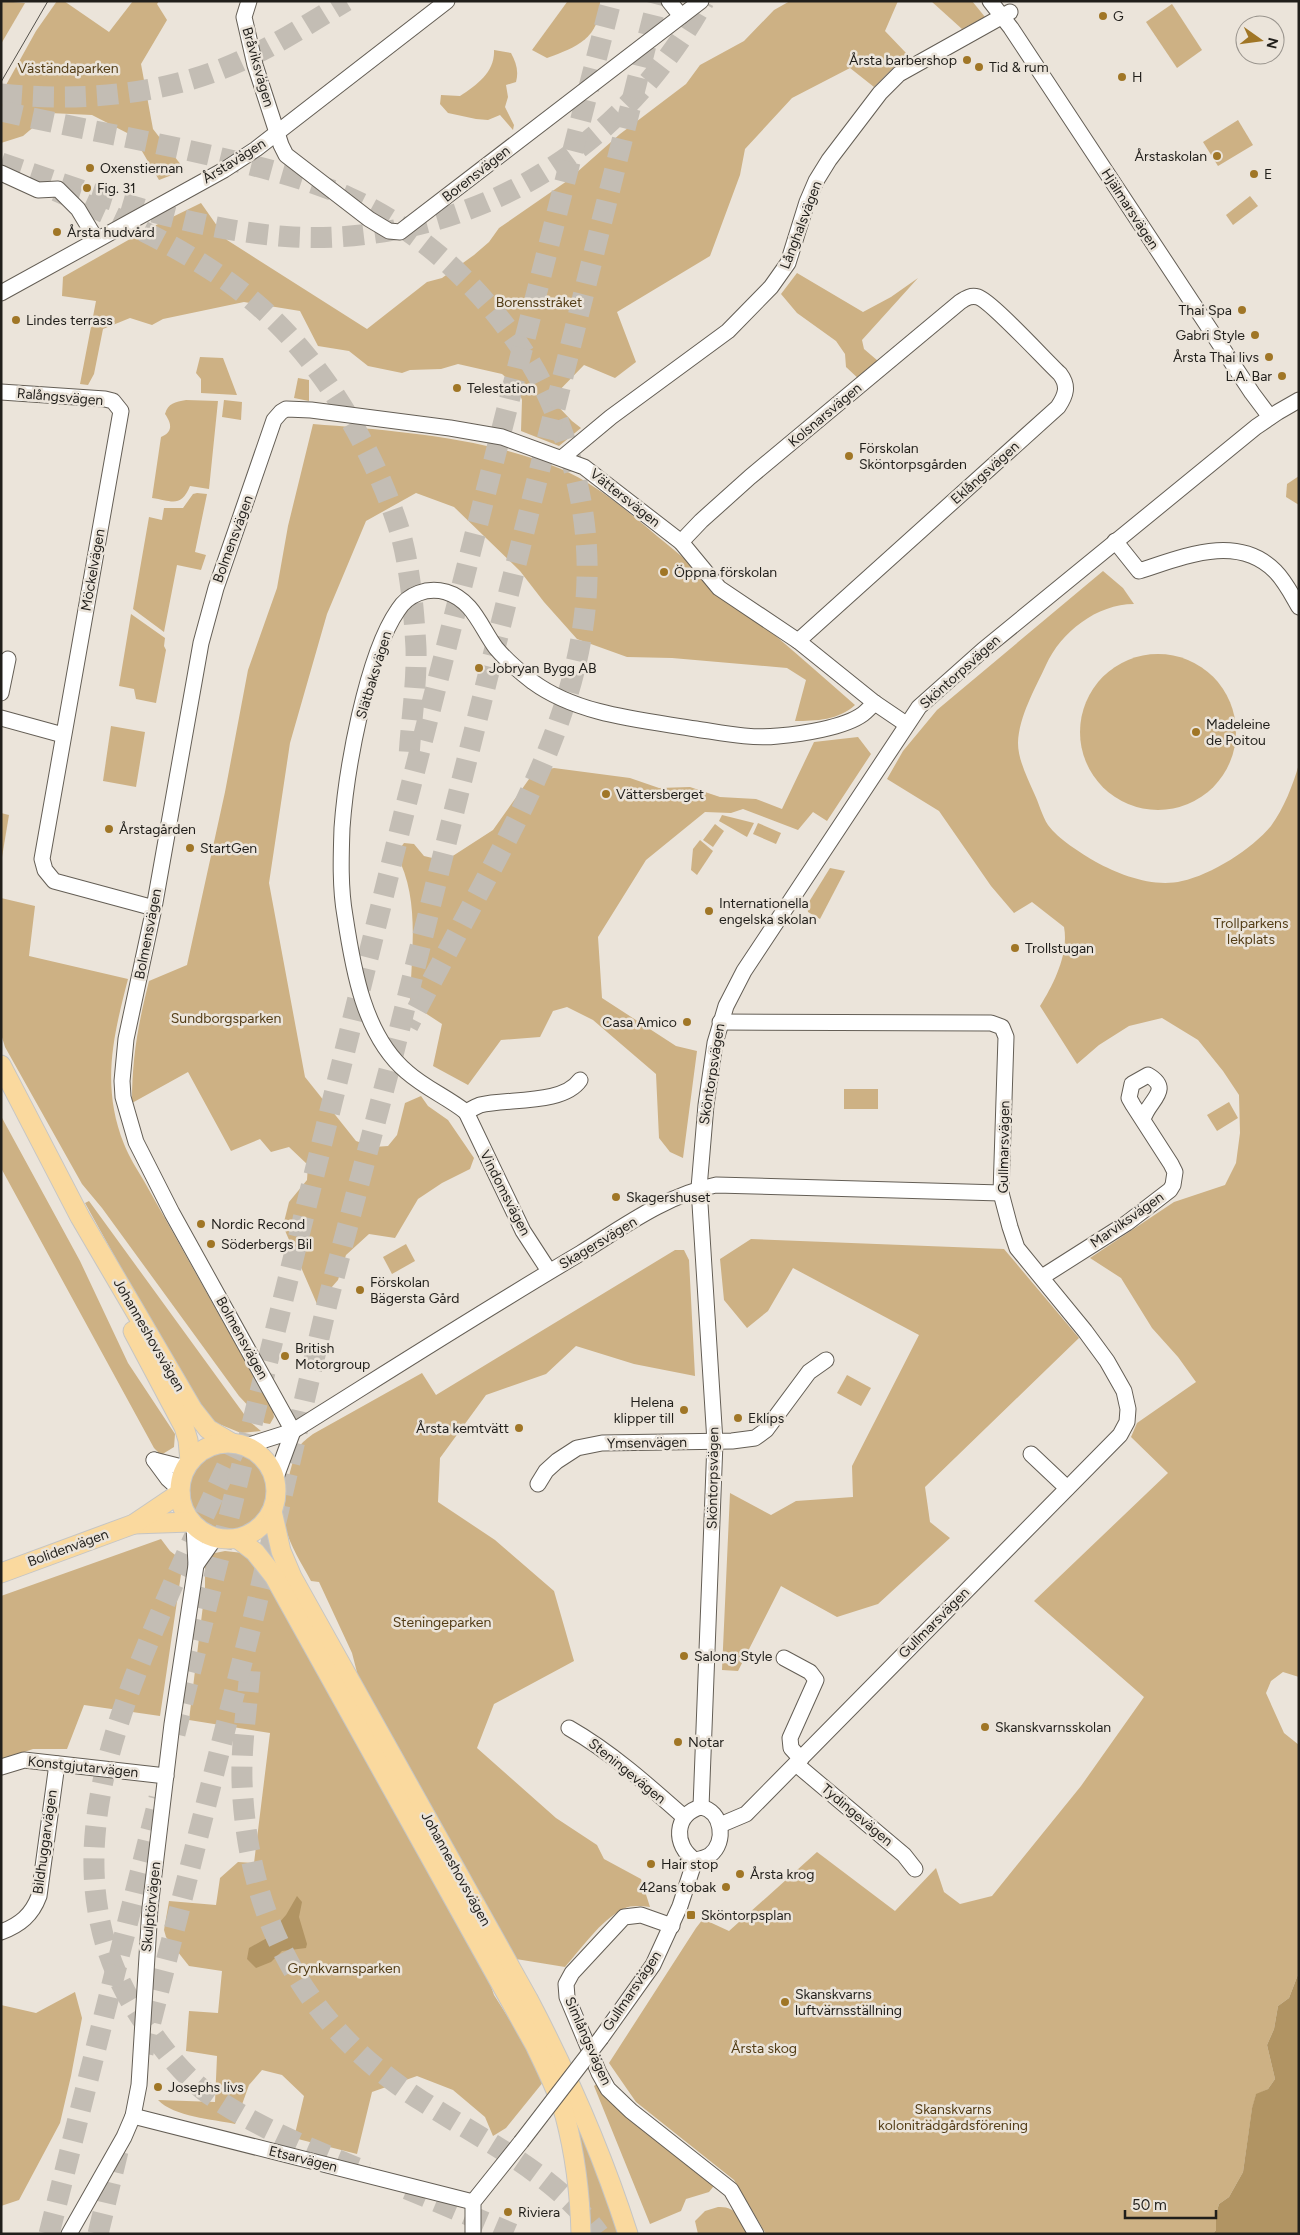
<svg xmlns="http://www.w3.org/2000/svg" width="1300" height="2235" font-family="Figtree,sans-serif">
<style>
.green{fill:#cdb184}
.water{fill:#b19463}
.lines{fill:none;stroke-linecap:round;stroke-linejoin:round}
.highway-tunnel{stroke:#c3bdb4;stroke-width:21;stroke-dasharray:21 11;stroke-linecap:butt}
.minor-casing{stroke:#645e55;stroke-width:17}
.major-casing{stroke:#c5c5c4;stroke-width:21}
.minor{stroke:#fff;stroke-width:15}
.major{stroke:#fad99e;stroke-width:19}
.tram{stroke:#53504a;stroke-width:1}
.minor-bridge-casing{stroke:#645e55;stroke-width:17;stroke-linecap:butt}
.minor-bridge{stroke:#fff;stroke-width:15}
.poi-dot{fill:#a07626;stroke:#ebe4da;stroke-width:2}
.labels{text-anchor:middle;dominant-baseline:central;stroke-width:5;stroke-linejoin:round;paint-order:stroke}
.poi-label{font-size:14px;fill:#211f1b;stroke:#ebe4da;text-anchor:start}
.street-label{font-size:14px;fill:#211f1b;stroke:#ebe4da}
.park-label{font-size:14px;fill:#533d16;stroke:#ebe4da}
</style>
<rect width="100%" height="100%" fill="#ebe4da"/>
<g class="green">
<polygon points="1,1 25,3 1,44"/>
<polygon points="57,1 64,1 109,32 133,1 159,1 157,4 167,20 141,64 153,129 185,170 159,180 133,136 92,115 50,113 23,136 1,143 1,94 36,31"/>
<polygon points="790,1 898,1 885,31 907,54 874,87 850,68 792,98 745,149 740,175 710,256 617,312 636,362 615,378 584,365 551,399 572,421 581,428 559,446 521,431 522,400 517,387 502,374 458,364 441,369 410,370 402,373 368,366 349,351 318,346 300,311 244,302 163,319 152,325 130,318 103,329 94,374 88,385 80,384 96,301 62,296 63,277 146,230 201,203 227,240 367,329 427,282 442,278 474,255 489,242 499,228 567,181 620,134 686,84 700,65 744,41 774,10"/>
<polygon points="931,1 972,1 985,17 962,29"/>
<path d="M567,2h33c0,36 -23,45 -53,56l-15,-8z"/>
<polygon points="1172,4 1202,50 1177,68 1146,22"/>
<path d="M494,50l17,3c5,9 8,18 5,29l-10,3 2,12 -3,10 9,18 -1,5 -13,-15 -12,5 -12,-1 -28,-6 -8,-9 1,-9 19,1c17,-11 35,-24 34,-46z"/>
<polygon points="1238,120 1253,145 1218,166 1203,142"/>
<polygon points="1250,196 1258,206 1233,225 1226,215"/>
<polygon points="797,273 863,312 891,297 918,278 862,340 864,349 878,361 861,381 846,367 845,354 836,341 797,313 781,294"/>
<polygon points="200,357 223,358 237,395 201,393 201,379 196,373"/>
<polygon points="298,378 309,380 309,401 294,398"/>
<path d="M186,400l32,1 -9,88 -19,-3c-9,22 -18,15 -38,12l9,-61c12,-5 11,-13 4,-23 3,-11 10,-12 21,-14z"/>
<polygon points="224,400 242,402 241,420 222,417"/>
<path d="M313,424c77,6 177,14 248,45 40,17 74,49 107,76 63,52 126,106 187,160 -16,15 -39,16 -60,16l11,-41 -19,-12 -115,-10 -45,-1 -50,-18 -33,-37 -24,-31 -66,-64 -38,-14 -50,28 -39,93 -37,129 -21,140 36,194 51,64 18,6 14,-1 9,-11 8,-32 16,-7 7,10 20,14 26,38 -4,11 -28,14 -24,16 -23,39 -26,-4 -23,21 -8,25 -21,24 -34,-78 6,-24 18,-22 1,-15 -19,-18 -18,5 -11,-13 -29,12 -43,-79 -56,31c0,-46 6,-78 17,-122l38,-16 38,-173 23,-122 29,-82 11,-62z"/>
<polygon points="1299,476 1299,505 1286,497 1287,484"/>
<polygon points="197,493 207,494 195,552 206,555 201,570 177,565 164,632 133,609 149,517 162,520 164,508 183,508 193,494"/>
<path d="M1103,571l20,17 11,16c-37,0 -73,28 -88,61 -11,24 -27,51 -28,78 0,17 10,36 16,50 5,10 8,23 14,32 10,14 33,28 48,37 24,13 58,26 86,19 29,-6 70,-32 89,-55 13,-18 22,-41 28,-62v913l-16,-5 -12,9 -5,12 18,40 15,12v227l-10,26 -11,8 -4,23 -7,16 8,34 -7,10 -12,6 -4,14 -9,63 -14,25 -10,7 -3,10v16l-3,4h-447l-32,-54 -98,-78 -27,-39 87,-135 7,-9 26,12 88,-79 78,59 41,-43 8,24 16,12 32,-8 89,-110 63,-89 -110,-96 134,-128 -37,-36 6,-14 59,-41 -18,-25 -26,-29 -31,-50 -31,-20 84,-56 51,-17 11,-22 4,-30 -1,-38 -16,-24 -25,-31 -36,-22 -33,8 -30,19 -22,19 -37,-58c14,-22 29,-53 24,-79l-32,-25 -18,11 -23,-27 -52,-75 -52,-32 16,-28 34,-41z"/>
<polygon points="131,614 165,638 164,646 166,650 156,703 136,699 134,689 119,686"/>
<circle cx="1158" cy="732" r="78"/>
<polygon points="111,726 145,732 136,787 103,781"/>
<path d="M858,737l13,17 -44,67 -14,-9 -15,18 -55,-21 -12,4 -26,-1 -59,48 -48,77 4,61 74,48 21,5 -14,107 -13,-6 -11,-14 -3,-64 -63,-54 -26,-13 -14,4 -13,26 -39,3 -33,45 -35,-19 9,-42 -32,-21c1,-48 11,-105 -14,-149l8,-11 10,1 10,12 21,5 48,-31 41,-58 20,-4 76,10 29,10 31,-1 30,10 36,2 26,10 32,-67z"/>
<polygon points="1,813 9,815 1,863"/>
<polygon points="722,815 754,823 747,837 719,821"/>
<polygon points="758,823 781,833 776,844 753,834"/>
<polygon points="715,824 724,831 713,847 703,840"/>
<polygon points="700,840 713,851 697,875 691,870 693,849"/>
<polygon points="830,868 845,871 820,919 808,912 807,905"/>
<path d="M1,898l34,8 -6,50 99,23c-15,58 -27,107 -4,165 5,13 13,25 20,37l129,230 1,6 -4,7 -6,-1 -25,-27 -137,-188 -20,-24 -77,-137 -4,-13z"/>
<rect x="844" y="1089" width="34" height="20"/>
<polygon points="1229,1102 1238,1118 1217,1131 1207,1115"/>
<polygon points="1,1116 80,1261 128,1363 175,1434 174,1447 161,1455 154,1448 1,1168"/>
<polygon points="89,1201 249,1421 261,1431 241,1433 214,1422 192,1396 85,1203"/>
<polygon points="751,1239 1004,1249 1079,1338 925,1487 930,1522 950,1538 878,1604 837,1617 781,1586 738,1671 722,1670 730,1493 771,1515 796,1501 853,1497 852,1466 919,1335 793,1268 768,1311 747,1328 724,1300 720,1259"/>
<polygon points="406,1244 415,1261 392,1274 383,1257"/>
<path d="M675,1250h9l5,10 6,116 -61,-12 -58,-18 -30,28 -60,21 -46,63 -2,44 57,38 59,51 20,70 -80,43 -17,44 79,70 41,27 7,14 37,20 9,28c-9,-1 -19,-2 -27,2 -23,12 -41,39 -58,58l-49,-8 -157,-279 -7,-27 -33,-71 -8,-1c-9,-17 -21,-35 -26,-55 -4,-17 5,-64 14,-79 3,-5 9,-9 14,-13l109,-61 14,22z"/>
<polygon points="847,1375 871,1388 861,1406 837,1393"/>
<circle cx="228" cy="1491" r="39"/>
<polygon points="161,1539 170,1551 183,1561 160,1716 84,1705 67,1749 33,1749 1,1760 1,1596"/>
<path d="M225,1551l18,2 17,14 226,405 8,23 21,33 29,53 -38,47 -13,8 -8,-19 -32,-27 -36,-14 -45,16 -15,62 -63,-16 10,-42 -22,-21 -20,-5 -13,15 -14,39c-22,-5 -61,-7 -77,-24l57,2 2,-46 -31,-5 3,-40 29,2 4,-42 -33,-5 -23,-29 -2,-7 5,-29 47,4 4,-27 18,-16 16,1 16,-130 -81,-13 16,-131v-22l5,-13z"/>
<polygon points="75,1992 82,2018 71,2076 60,2123 19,2200 1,2206 1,2005 36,2013"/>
<polygon points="598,2083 712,2180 713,2187 709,2192 686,2199 681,2211 650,2224 594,2086"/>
<polygon points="572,2104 622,2234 586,2234"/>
<path d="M718,2207c19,-1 22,12 31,27h-51l-3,-13 10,-10z"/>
</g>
<g class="water">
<polygon points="297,1896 302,1902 299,1917 307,1944 306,1948 282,1951 271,1962 256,1968 247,1959 249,1948 276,1933 278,1924 286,1915"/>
<polygon points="1299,1972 1299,2234 1213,2234 1216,2230 1216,2214 1219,2204 1229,2197 1243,2172 1252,2108 1256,2094 1268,2089 1275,2079 1267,2045 1274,2029 1278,2006 1289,1998"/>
</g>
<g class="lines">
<g class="highway-tunnel">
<path d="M1,94c84,8 169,1 246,-36 34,-16 66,-37 99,-57"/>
<path d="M1,111c69,16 139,28 208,44 47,11 95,22 139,42 72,32 135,92 177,157 22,34 36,70 47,109 44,154 -15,283 -86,416 -26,49 -52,98 -78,147"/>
<path d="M1,163c95,32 192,68 292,74 90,5 189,-22 264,-73 60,-40 112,-99 147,-163"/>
<path d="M56,191c68,30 141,62 198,111 67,56 120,147 146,230 10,34 14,80 16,116 1,36 -5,73 -7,109"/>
<path d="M240,1438c-28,60 -56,120 -82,181 -56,133 -105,276 -12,406 17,24 36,49 60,67 48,35 106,57 161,80"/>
<path d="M250,1671c-3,36 -9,73 -8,110 5,137 63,246 180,320 64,41 130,71 177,133"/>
<polyline points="175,1734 405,809 611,1"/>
<polyline points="143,2053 255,1611 327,1304 393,1055 657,1"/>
<polyline points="407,2189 513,2234"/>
<polyline points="49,2234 159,1798"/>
<polyline points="98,2234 120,2143"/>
</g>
<g class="minor-casing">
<g id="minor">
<polyline points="249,1 244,17 255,65 281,145 286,155 369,219 389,231 400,232 701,1"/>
<polyline points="669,1 681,16"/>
<polyline points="990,1 1011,28 1252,393 1270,417"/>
<polyline points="1,173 38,190 58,189 78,209 96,239"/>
<polyline points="1,293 224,170 256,149 447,1"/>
<polyline points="1,392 105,399 113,401 121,411 42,859 45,870 54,881 154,908"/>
<polyline points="563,457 611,417 728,331 771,287 788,263 807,202 816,181 829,160 880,93 899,74 1010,12"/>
<path d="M1115,541l24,30c44,-14 98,-38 136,0 10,10 17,24 24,36"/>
<path d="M681,542l20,-21 49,-44 210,-175c6,-4 11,-7 18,-5 13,4 68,64 82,77 9,12 6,21 -2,33l-260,234"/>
<polyline points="1,693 8,659"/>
<polyline points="1,718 63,735"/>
<polyline points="720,1022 991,1023 1002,1027 1006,1037 1001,1193 1010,1227 1017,1248 1085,1331 1107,1361 1124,1391 1128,1409 1127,1422 1120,1435 746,1814 720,1825"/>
<path d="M580,1080c-17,25 -73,18 -100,25 -5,2 -10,5 -14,7 -19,-15 -41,-24 -59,-40 -43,-36 -54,-103 -62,-156 -5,-28 -4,-59 -3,-88 4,-56 24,-172 56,-218 10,-16 29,-23 48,-18 27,8 35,36 50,56 11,13 24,24 37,34 45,33 109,38 163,47 27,4 55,10 82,7 23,-2 66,-8 85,-22 4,-3 8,-8 12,-11"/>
<polyline points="466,1112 523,1231 549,1271"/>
<path d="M1042,1277l85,-54 43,-33 3,-5 2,-13 -4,-8 -38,-59 -4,-7 3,-14 16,-9c26,15 -1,26 -5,45"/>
<polyline points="293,1431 172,1213 136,1142 123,1097 122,1081 126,1039 154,908 201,643 216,588 274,420 281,412 286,409 311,410 450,428 502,437 584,467 681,542 719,588 798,641 875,703 906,724"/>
<path d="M246,1446l47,-15c96,-60 191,-121 288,-178 42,-26 85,-58 135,-68l285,8"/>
<polyline points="1031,1454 1067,1488"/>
<polyline points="154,1460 168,1479 179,1489"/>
<polyline points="154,1460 186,1468"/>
<polyline points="275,1480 293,1431"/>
<polyline points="538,1484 546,1471 557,1461 577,1448 602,1443 732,1441 755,1438 766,1430 809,1372 826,1360"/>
<polyline points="196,1565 215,1538"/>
<polyline points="784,1658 810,1672 816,1680 790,1738 791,1748 801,1759"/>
<path d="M569,1728c42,24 79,57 115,89"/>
<polyline points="796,1764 904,1855 915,1869"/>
<polyline points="1,1767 24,1760 166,1776"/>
<polyline points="701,1807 715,1442 699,1188 706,1105 715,1043 726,1006 744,971 919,707 983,650 1256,427 1278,412 1299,400"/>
<path d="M701,1807c21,4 26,35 9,48 -4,3 -10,4 -15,5 -22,-14 -21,-46 6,-53z"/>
<polyline points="672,1926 641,1915 624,1917 572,1973 566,1984 567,1997 599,2073 608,2089 631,2111 731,2190 756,2234"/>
<path d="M1,1932c19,-7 31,-17 38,-36l18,-132"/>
<polyline points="601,2038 653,1965 680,1906 695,1860"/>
<polyline points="133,2116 473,2202"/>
<polyline points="69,2234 124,2137 133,2116 139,2085 150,1908 172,1724 196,1565 194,1526"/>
<polyline points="473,2234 473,2202 521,2142"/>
</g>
</g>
<g class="major-casing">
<g id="major">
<polyline points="1,1065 80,1217 193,1410 208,1429 230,1442"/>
<polyline points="133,1331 184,1427 188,1440 190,1461"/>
<circle cx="228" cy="1491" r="48"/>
<path d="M272,1511l9,40 11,26 236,422c40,76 74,154 100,235"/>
<polyline points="134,1524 190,1522"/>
<path d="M238,1539l17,13 19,24 261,469c11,23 23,46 30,71 10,38 15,78 16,118"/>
<polyline points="1,1573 134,1524 180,1493"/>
</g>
</g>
<use href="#minor" class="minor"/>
<use href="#major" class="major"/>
<polyline class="tram" points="1,82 48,1"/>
<g class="minor-bridge-casing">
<polyline id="minor-bridge" points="521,2142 601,2038"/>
</g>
<use href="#minor-bridge" class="minor-bridge"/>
</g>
<g class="poi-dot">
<circle cx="1103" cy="16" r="5"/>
<circle cx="967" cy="60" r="5"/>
<circle cx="979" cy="67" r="5"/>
<circle cx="1122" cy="77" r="5"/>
<circle cx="1217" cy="156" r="5"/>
<circle cx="90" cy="168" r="5"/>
<circle cx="1254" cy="174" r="5"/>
<circle cx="87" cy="188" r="5"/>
<circle cx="57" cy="232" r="5"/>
<circle cx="1242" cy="310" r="5"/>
<circle cx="16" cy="320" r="5"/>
<circle cx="1255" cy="335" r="5"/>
<circle cx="1269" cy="357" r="5"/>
<circle cx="1282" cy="376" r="5"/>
<circle cx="457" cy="388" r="5"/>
<circle cx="849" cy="456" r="5"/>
<circle cx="664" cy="572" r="5"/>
<circle cx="479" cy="668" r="5"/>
<circle cx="1196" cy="732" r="5"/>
<circle cx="606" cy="794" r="5"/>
<circle cx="109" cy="829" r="5"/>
<circle cx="190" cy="848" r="5"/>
<circle cx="709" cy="911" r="5"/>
<circle cx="1015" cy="948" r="5"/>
<circle cx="687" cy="1022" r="5"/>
<circle cx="616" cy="1197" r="5"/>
<circle cx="201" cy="1224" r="5"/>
<circle cx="211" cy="1244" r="5"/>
<circle cx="360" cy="1290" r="5"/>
<circle cx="285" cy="1356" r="5"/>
<circle cx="684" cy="1410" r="5"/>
<circle cx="738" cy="1418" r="5"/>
<circle cx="519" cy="1428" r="5"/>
<circle cx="684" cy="1656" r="5"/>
<circle cx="985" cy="1727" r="5"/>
<circle cx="678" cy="1742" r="5"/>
<circle cx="651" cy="1864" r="5"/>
<circle cx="740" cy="1874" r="5"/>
<circle cx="726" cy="1887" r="5"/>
<rect x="686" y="1910" width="10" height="10" rx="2.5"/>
<circle cx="785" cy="2002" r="5"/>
<circle cx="158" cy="2087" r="5"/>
<circle cx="508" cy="2212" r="5"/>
</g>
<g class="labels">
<g class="poi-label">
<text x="1113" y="16">G</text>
<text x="957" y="60" text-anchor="end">Årsta barbershop</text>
<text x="989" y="67">Tid &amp; rum</text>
<text x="1132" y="77">H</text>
<text x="1207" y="156" text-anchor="end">Årstaskolan</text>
<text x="100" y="168">Oxenstiernan</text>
<text x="1264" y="174">E</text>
<text x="97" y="188">Fig. 31</text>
<text x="67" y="232">Årsta hudvård</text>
<text x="1232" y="310" text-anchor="end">Thai Spa</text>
<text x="26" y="320">Lindes terrass</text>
<text x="1245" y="335" text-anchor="end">Gabri Style</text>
<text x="1259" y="357" text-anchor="end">Årsta Thai livs</text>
<text x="1272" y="376" text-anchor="end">L.A. Bar</text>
<text x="467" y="388">Telestation</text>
<text x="859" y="448">Förskolan<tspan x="859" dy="16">Sköntorpsgården</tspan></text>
<text x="674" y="572">Öppna förskolan</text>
<text x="489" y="668">Jobryan Bygg AB</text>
<text x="1206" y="724">Madeleine<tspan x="1206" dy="16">de Poitou</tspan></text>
<text x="616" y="794">Vättersberget</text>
<text x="119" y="829">Årstagården</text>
<text x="200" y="848">StartGen</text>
<text x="719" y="903">Internationella<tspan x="719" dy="16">engelska skolan</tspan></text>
<text x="1025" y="948">Trollstugan</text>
<text x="677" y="1022" text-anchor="end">Casa Amico</text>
<text x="626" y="1197">Skagershuset</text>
<text x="211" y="1224">Nordic Recond</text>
<text x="221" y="1244">Söderbergs Bil</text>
<text x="370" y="1282">Förskolan<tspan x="370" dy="16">Bägersta Gård</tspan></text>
<text x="295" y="1348">British<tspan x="295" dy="16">Motorgroup</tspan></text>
<text x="674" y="1402" text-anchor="end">Helena<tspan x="674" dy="16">klipper till</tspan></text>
<text x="748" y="1418">Eklips</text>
<text x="509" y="1428" text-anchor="end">Årsta kemtvätt</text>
<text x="694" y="1656">Salong Style</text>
<text x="995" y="1727">Skanskvarnsskolan</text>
<text x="688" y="1742">Notar</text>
<text x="661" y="1864">Hair stop</text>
<text x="750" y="1874">Årsta krog</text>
<text x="716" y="1887" text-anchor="end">42ans tobak</text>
<text x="701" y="1915">Sköntorpsplan</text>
<text x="795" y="1994">Skanskvarns<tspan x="795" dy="16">luftvärnsställning</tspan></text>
<text x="168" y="2087">Josephs livs</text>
<text x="518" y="2212">Riviera</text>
</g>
<g class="street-label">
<text transform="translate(258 67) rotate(74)">Bråviksvägen</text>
<text transform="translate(234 161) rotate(-32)">Årstavägen</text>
<text transform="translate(476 174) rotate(-38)">Borensvägen</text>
<text transform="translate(1130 209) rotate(57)">Hjälmarsvägen</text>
<text transform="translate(801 225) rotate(-69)">Långhalsvägen</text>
<text transform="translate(60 397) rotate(5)">Ralångsvägen</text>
<text transform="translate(825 415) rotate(-40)">Kolsnarsvägen</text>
<text transform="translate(985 473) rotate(-42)">Eklångsvägen</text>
<text transform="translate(625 498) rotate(38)">Vättersvägen</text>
<text transform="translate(233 539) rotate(-70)">Bolmensvägen</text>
<text transform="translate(93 570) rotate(-80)">Möckelvägen</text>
<text transform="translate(960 672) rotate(-42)">Sköntorpsvägen</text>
<text transform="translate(374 675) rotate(-73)">Slätbaksvägen</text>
<text transform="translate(148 934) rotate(-79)">Bolmensvägen</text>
<text transform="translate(712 1074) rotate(-81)">Sköntorpsvägen</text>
<text transform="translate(1004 1147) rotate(-89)">Gullmarsvägen</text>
<text transform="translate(505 1193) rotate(63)">Vindomsvägen</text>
<text transform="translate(1127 1220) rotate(-35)">Marviksvägen</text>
<text transform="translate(598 1243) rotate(-31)">Skagersvägen</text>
<text transform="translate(149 1335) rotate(60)">Johanneshovsvägen</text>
<text transform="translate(242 1338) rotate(61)">Bolmensvägen</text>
<text transform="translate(647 1443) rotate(-1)">Ymsenvägen</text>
<text transform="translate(713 1478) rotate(-89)">Sköntorpsvägen</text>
<text transform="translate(68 1548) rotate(-20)">Bolidenvägen</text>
<text transform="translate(934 1623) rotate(-45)">Gullmarsvägen</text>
<text transform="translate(83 1767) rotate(6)">Konstgjutarvägen</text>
<text transform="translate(627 1771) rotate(39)">Steningevägen</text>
<text transform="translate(857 1815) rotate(40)">Tydingevägen</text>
<text transform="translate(45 1842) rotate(-82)">Bildhuggarvägen</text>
<text transform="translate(456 1869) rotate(61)">Johanneshovsvägen</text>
<text transform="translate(151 1907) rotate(-84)">Skulptörvägen</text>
<text transform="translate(632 1991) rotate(-56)">Gullmarsvägen</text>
<text transform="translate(588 2041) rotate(66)">Simlångsvägen</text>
<text transform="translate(303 2159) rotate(14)">Etsarvägen</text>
</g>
<g class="park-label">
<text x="68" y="68">Väständaparken</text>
<text x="539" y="302">Borensstråket</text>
<text x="1251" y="923">Trollparkens<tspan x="1251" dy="16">lekplats</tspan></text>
<text x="226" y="1018">Sundborgsparken</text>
<text x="442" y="1622">Steningeparken</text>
<text x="344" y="1968">Grynkvarnsparken</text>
<text x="764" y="2048">Årsta skog</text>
<text x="953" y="2109">Skanskvarns<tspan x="953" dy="16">koloniträdgårdsförening</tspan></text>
</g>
</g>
<rect width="1300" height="2235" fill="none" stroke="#211f1b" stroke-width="5"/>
<g transform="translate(1260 40) rotate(104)"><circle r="24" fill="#ebe4da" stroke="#9a958e"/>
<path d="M0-4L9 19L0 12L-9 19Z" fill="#a07626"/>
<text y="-8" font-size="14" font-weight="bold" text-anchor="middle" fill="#211f1b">N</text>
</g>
<path d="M1125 2210v8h91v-8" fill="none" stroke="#211f1b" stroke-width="2.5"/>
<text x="1132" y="2210" font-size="15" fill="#211f1b" stroke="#ebe4da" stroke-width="4" paint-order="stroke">50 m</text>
</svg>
